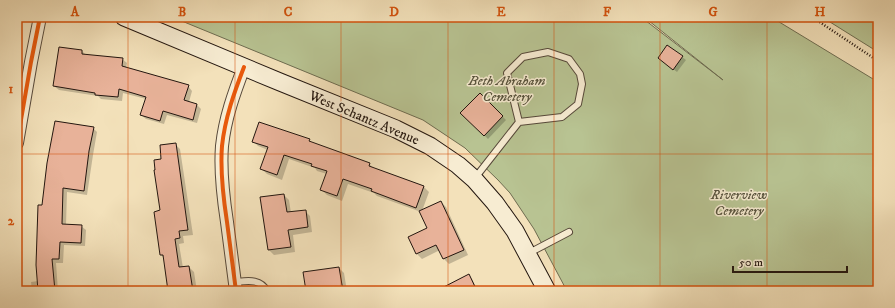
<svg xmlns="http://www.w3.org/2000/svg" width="895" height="308" font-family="'IM FELL DW Pica',serif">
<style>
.green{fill:#b8c392;stroke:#6e6c50}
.shadow{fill:#0003}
.building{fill:#e8b299;stroke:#23160f}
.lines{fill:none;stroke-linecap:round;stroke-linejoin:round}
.service-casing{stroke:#57493a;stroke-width:8}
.minor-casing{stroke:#57493a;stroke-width:14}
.secondary-casing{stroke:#23160f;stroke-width:19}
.path{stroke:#23160f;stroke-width:2.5;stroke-dasharray:1 2;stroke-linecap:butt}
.service{stroke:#f7ecd2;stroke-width:6}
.minor{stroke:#f7ecd2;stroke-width:12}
.secondary{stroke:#f7ecd2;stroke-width:17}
.cycleway-casing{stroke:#f7ecd2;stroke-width:6}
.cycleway{stroke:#e8590c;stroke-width:4}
.grid{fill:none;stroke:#d4520c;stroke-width:1;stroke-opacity:0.55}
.labels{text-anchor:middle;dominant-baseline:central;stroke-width:3;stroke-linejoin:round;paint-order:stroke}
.park-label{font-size:14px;font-style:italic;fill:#57533d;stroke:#f7ecd2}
.street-label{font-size:14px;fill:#23160f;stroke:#f7ecd2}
.neatline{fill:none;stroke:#d4520c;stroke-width:1.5}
.grid-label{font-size:13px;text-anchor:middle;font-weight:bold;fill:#d4520c}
</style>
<rect width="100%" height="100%" fill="#f3e1ba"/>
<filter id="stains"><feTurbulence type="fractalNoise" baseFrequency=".005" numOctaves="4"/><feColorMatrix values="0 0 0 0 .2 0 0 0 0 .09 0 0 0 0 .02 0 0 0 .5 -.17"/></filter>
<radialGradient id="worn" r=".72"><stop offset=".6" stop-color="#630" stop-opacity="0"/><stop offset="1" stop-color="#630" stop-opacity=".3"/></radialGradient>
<g class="green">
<polygon points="172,17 641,17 723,80 644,17 771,17 878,82 878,291 567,291 534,229 510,193 498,180 465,148 423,120"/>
<polygon points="822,17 878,17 878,52"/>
</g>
<g class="shadow">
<polygon points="82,51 86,55 122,59 127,63 126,68 188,86 192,91 189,102 197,105 201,109 197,123 167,115 164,124 146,119 141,115 146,99 123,93 122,101 101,99 98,96 59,90 54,86"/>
<polygon points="682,57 686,60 677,72 659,58"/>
<polygon points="480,94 506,120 488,139 462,113"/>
<polygon points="93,128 97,132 93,155 87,195 67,192 66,225 81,226 86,230 85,246 64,245 63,263 56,263 58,291 32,291 31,282 38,281 43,206"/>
<polygon points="309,140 312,143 369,164 375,169 424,187 429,192 422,211 441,202 446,207 468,255 449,264 444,259 440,250 422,259 417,254 410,237 428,229 421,212 377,196 374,193 348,184 342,201 327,195 322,190 327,174 317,171 315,168 289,159 282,180 267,174 262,169 268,150 258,146 253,141"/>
<polygon points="175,144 180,149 193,235 183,236 184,243 179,244 183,268 189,267 194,272 197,291 169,291 164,258 161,255 163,160"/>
<polygon points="284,195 289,200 291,213 305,211 310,216 312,232 293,235 295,252 274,255 269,250 262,198"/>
<polygon points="339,268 344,273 347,291 307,291"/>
<polygon points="468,275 472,279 478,291 448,291"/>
</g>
<g class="building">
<polygon points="667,45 683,56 673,70 658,58"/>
<polygon points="59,47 82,50 82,54 123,58 122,66 189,85 184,100 197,104 193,120 163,111 160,121 140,115 146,97 119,89 118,97 95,95 95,93 53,86"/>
<polygon points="480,93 503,116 484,136 460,113"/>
<polygon points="55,121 94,127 89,151 84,191 63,188 62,224 82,225 81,243 60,242 59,259 52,259 55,291 38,291 36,265 38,205 42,205 47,163"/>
<polygon points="259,122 310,139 309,141 370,163 369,166 424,186 416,208 371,191 372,189 343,179 337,196 320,190 327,171 311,166 312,164 284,155 277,175 260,169 268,147 252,142"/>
<polygon points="176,143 188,230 179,231 180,238 175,239 179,267 189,266 193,291 168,291 163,255 160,255 154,212 160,210 154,170 155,170 154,160 161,159 160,145"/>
<polygon points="284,194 287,212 306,210 308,227 288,230 291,247 268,250 260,197"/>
<polygon points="441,201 464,250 443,259 436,245 416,254 408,237 427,228 419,211"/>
<polygon points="339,267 343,291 306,291 303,272"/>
<polygon points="469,274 477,291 436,291"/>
</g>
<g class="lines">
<g class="service-casing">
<g id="service">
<polyline points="475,178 519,122 562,117 578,104 582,84 580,74 569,59 548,52 523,57 507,73 519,122"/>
<polyline points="529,253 569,232"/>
<path d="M235,282c12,-1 25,-4 32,9"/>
</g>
</g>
<g class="minor-casing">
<g id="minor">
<polyline points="17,143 31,62 40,17"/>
<path d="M236,291c-3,-23 -6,-46 -9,-69 -4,-26 -7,-51 -5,-76 3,-28 12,-53 22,-79"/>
</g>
</g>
<g class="secondary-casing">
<polyline id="secondary" points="124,17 280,82 396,129 430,146 458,165 474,179 495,203 515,231 547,291"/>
</g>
<polyline class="path" points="812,17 878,61"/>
<use href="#service" class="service"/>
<use href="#minor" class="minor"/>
<use href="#secondary" class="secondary"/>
<g class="cycleway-casing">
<g id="cycleway">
<polyline points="17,143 31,62 40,17"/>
<path d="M236,291c-3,-23 -6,-46 -9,-69 -4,-26 -7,-51 -5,-76 3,-28 12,-53 22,-79"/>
</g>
</g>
<use href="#cycleway" class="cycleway"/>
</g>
<path class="grid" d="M128,17v274M235,17v274M341,17v274M448,17v274M554,17v274M660,17v274M767,17v274M17,154h861"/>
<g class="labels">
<g class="park-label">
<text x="507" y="81">Beth Abraham<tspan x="507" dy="16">Cemetery</tspan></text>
<text x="739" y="195">Riverview<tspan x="739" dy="16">Cemetery</tspan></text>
</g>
<g class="street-label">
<text transform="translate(364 118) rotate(23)">West Schantz Avenue</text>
</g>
</g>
<rect width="895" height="308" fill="none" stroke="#f3e1ba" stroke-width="44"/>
<path d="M733 266v6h114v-6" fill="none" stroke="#23160f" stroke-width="2"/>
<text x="739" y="266" font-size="12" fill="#23160f" stroke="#f7ecd2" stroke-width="3" paint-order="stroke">50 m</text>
<rect x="22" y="22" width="851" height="264" class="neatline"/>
<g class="grid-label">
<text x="75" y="16">A</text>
<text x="182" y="16">B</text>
<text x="288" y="16">C</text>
<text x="394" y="16">D</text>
<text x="501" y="16">E</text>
<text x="607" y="16">F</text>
<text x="713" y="16">G</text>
<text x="820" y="16">H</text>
<text x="11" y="93">1</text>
<text x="11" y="225">2</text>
</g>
<rect width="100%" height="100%" filter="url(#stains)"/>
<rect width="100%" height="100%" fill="url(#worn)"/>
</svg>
